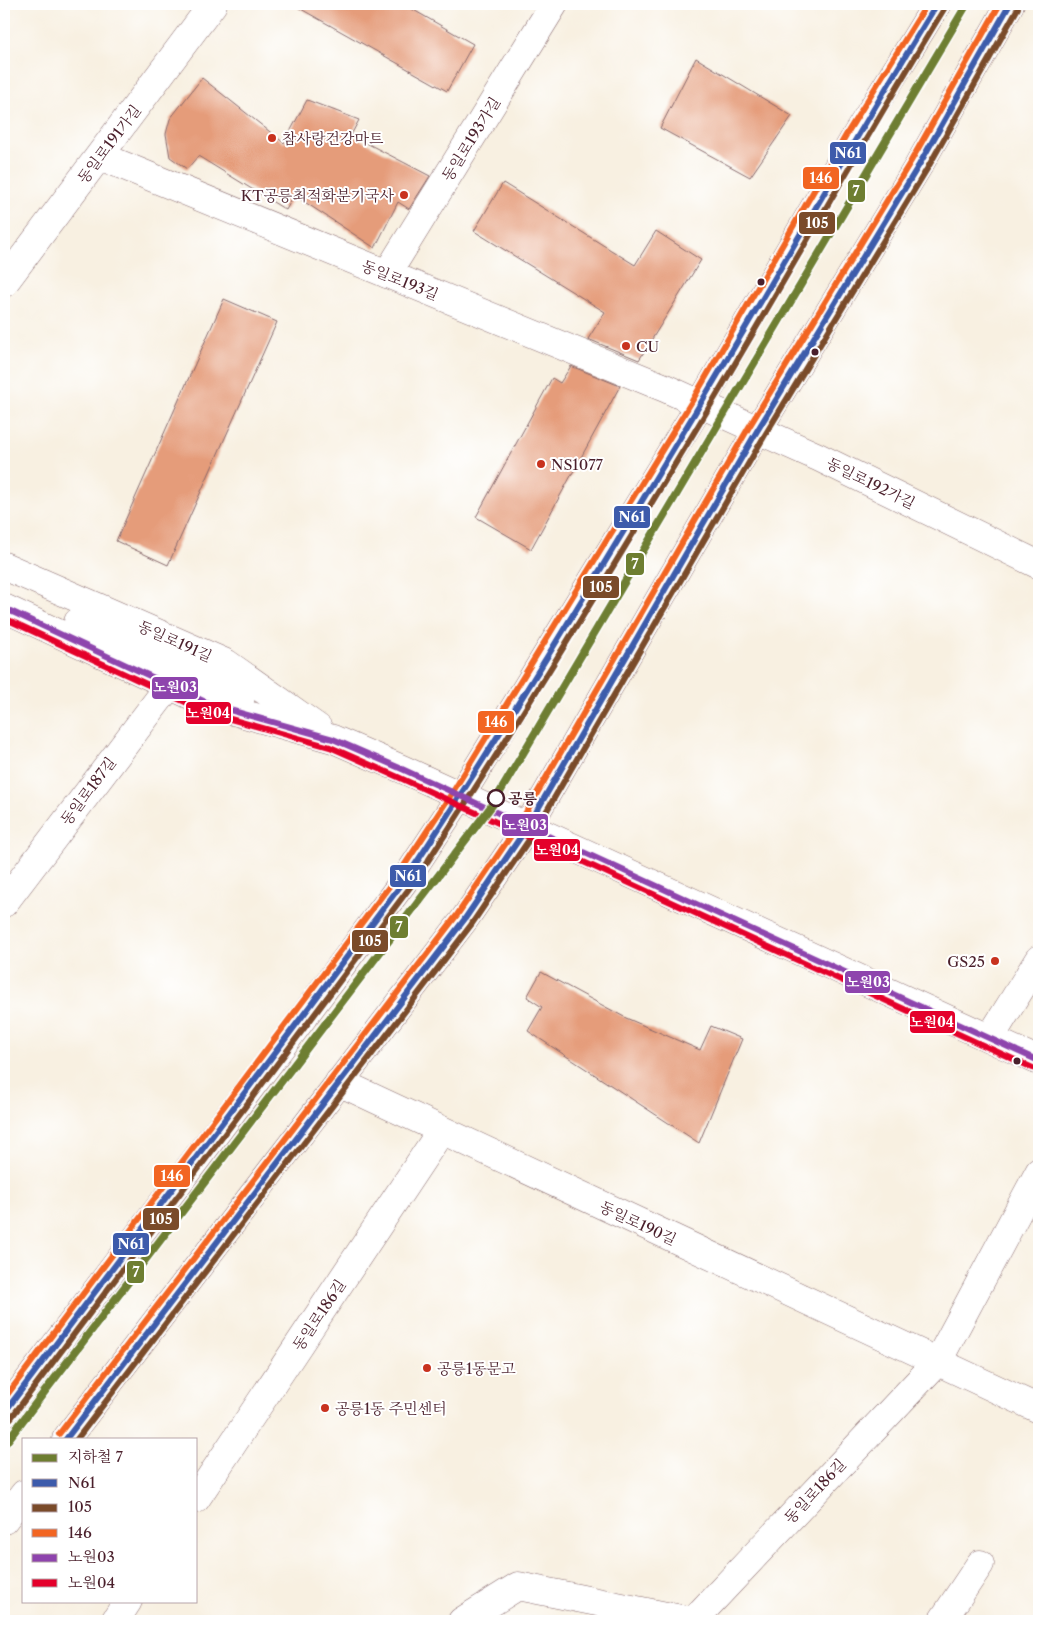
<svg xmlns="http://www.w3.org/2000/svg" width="1043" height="1625" font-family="'Libre Caslon Text','Noto Serif KR',serif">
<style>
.building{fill:#e59c7a}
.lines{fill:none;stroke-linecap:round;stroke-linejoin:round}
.minor-casing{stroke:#87686b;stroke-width:29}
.secondary-casing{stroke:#87686b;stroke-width:29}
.primary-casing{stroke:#87686b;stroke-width:29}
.minor{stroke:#fff;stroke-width:28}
.secondary{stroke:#fff;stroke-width:28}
.primary{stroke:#fff;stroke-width:28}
.bus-1-casing{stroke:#fff;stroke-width:10}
.bus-2-casing{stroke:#fff;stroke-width:10}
.bus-3-casing{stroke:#fff;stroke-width:10}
.bus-4-casing{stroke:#fff;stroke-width:10}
.bus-5-casing{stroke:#fff;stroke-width:10}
.bus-1{stroke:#3d5bab;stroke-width:6}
.bus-2{stroke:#7a4b2a;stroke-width:6}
.bus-3{stroke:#f26522;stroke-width:6}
.bus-4{stroke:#8e44ad;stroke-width:6}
.bus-5{stroke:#e4002b;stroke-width:6}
.metro-1-casing{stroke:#fff;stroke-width:11}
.metro-1{stroke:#6e7e31;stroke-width:8}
.poi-dot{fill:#c8321e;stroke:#fff;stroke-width:2}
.bus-dot{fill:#4a1f2b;stroke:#fff;stroke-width:2}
.stop-dot{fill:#fff;stroke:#4a1f2b;stroke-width:2.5}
.labels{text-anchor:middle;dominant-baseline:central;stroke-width:4;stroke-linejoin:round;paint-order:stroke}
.poi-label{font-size:15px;fill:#4a1f2b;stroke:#fff;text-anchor:start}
.street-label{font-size:15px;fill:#4a1f2b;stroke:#fff}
.stop-label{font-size:15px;font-weight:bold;fill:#4a1f2b;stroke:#fff;text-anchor:start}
.line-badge{stroke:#fff;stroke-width:2}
.badge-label{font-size:14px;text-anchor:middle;font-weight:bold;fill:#fff}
</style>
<rect width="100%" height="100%" fill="#fff"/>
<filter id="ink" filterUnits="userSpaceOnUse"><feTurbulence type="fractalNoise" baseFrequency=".02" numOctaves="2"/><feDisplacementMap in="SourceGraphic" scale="10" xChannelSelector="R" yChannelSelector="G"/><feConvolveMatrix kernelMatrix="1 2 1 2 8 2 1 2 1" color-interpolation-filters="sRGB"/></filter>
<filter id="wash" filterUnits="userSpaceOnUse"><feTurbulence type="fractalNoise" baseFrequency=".0096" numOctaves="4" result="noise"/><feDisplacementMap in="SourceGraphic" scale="20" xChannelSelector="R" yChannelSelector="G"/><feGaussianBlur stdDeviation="1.12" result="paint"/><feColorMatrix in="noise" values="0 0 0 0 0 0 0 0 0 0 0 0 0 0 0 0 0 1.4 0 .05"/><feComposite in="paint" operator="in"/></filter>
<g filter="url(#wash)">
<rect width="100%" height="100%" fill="#f8f0e1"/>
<g id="blocks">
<g class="building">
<polygon points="292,4 403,4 473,44 447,91"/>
<polygon points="696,58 792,116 750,177 660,128"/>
<polygon points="202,78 284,143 307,100 359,120 351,135 430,176 409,209 398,202 375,248 294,195 286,210 198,156 187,169 170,157 166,134 170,119"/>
<polygon points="503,183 635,265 656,231 701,260 639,360 588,339 605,312 474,231"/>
<polygon points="224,299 277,322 168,565 116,541"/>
<polygon points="571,366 620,386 531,549 476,517 552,378 560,383"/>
<polygon points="541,972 626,1018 700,1050 711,1026 742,1039 699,1143 528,1031 542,1007 527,997"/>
</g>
</g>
</g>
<g filter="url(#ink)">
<use href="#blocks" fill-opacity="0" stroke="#87686b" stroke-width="1"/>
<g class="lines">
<g class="minor-casing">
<g id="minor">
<polyline points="100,156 665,388 818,457 1039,565"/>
<polyline points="387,274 554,4"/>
<polyline points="4,283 213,4"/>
<polyline points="4,903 169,686"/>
<polyline points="990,1038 1039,959"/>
<polyline points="339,1082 1039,1409"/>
<polyline points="196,1499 441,1131"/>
<polyline points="115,1621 128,1601"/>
<polyline points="462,1621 518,1586 691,1621"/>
<polyline points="693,1621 938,1361 1039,1172"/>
<polyline points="942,1621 980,1564"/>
</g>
</g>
<g class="secondary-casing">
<g id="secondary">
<polyline points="4,566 226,663 318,728"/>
<polyline points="4,608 212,705 333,739 402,769 1039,1061"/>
<polyline points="78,622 241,697"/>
</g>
</g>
<g class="primary-casing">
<g id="primary">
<polyline points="4,1413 281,1047 407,877 461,795 700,405 857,134 937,4"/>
<polyline points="66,1439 464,920 528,826 757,431 919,165 1010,4"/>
<polyline points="4,1520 24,1494"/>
</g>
</g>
<use href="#minor" class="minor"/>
<use href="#secondary" class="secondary"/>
<use href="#primary" class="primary"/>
<g class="bus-1-casing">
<g id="bus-1">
<path d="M4,1413l403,-536c102,-154 197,-313 292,-471 80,-133 156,-269 238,-402"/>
<polyline points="66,1439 464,920 528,826 757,431 919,165 1010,4"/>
</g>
</g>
<g class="bus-2-casing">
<g id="bus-2">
<path d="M11,1418l403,-536c102,-154 198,-313 293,-471 80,-134 156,-270 237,-402"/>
<polyline points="77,1439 471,925 535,831 765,435 927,169 1018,8"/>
</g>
</g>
<g class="bus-3-casing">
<g id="bus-3">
<polyline points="4,1399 400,872 454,790 692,401 849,130 927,4"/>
<polyline points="59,1434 457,915 521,821 749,427 911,161 1000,4"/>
</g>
</g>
<g class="bus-4-casing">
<polyline id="bus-4" points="4,608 212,705 333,739 402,769 1039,1061"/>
</g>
<g class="bus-5-casing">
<polyline id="bus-5" points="4,618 209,713 330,747 398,777 1035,1069"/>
</g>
<use href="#bus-1" class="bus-1"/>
<use href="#bus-2" class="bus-2"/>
<use href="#bus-3" class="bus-3"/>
<use href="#bus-4" class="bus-4"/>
<use href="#bus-5" class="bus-5"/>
<g class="metro-1-casing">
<polyline id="metro-1" points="4,1445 493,804 967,4"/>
</g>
<use href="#metro-1" class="metro-1"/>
</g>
</g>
<g class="poi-dot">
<circle cx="272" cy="138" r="5"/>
<circle cx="404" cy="195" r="5"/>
<circle cx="626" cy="346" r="5"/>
<circle cx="541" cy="464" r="5"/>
<circle cx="995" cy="961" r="5"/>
<circle cx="427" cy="1368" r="5"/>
<circle cx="325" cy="1408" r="5"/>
</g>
<g class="bus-dot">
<circle cx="761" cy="282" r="4.5"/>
<circle cx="815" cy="352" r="4.5"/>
<circle cx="1017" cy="1061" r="4.5"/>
</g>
<circle class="stop-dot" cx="496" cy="798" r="8"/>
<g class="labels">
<g class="poi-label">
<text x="282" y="138">참사랑건강마트</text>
<text x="394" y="195" text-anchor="end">KT공릉최적화분기국사</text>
<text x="636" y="346">CU</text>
<text x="551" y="464">NS1077</text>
<text x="985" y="961" text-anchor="end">GS25</text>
<text x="437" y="1368">공릉1동문고</text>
<text x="335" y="1408">공릉1동 주민센터</text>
</g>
<g class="street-label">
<text transform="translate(471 139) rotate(-58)">동일로193가길</text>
<text transform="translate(109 144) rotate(-53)">동일로191가길</text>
<text transform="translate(400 280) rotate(22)">동일로193길</text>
<text transform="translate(871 483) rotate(26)">동일로192가길</text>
<text transform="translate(175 641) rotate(24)">동일로191길</text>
<text transform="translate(88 791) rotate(-53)">동일로187길</text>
<text transform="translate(638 1223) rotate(25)">동일로190길</text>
<text transform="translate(319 1315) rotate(-56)">동일로186길</text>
<text transform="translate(815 1491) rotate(-47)">동일로186길</text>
</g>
<g class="stop-label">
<text x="508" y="798">공릉</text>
</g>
</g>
<g class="line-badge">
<rect x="829" y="141" width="38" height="24" rx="5" fill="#3d5bab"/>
<rect x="802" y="166" width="38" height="24" rx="5" fill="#f26522"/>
<rect x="847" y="179" width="19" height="24" rx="5" fill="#6e7e31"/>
<rect x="798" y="211" width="38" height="24" rx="5" fill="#7a4b2a"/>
<rect x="613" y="505" width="38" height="24" rx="5" fill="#3d5bab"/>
<rect x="625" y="552" width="20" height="24" rx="5" fill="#6e7e31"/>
<rect x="582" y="575" width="38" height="24" rx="5" fill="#7a4b2a"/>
<rect x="151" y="676" width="48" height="24" rx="5" fill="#8e44ad"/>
<rect x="185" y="701" width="47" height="24" rx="5" fill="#e4002b"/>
<rect x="477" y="710" width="38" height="24" rx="5" fill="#f26522"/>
<rect x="501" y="813" width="48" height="24" rx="5" fill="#8e44ad"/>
<rect x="533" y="838" width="48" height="24" rx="5" fill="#e4002b"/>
<rect x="389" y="864" width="38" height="24" rx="5" fill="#3d5bab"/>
<rect x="389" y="915" width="20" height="24" rx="5" fill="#6e7e31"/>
<rect x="351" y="929" width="38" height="24" rx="5" fill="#7a4b2a"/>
<rect x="844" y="970" width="47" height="24" rx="5" fill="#8e44ad"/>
<rect x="909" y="1010" width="47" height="24" rx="5" fill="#e4002b"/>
<rect x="153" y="1164" width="38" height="24" rx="5" fill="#f26522"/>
<rect x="142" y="1207" width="38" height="24" rx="5" fill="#7a4b2a"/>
<rect x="112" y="1232" width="38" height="24" rx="5" fill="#3d5bab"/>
<rect x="126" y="1260" width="19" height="24" rx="5" fill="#6e7e31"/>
</g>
<g class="badge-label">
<text x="848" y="158">N61</text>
<text x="821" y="183">146</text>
<text x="856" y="196">7</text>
<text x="817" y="228">105</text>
<text x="632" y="522">N61</text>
<text x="635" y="569">7</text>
<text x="601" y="592">105</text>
<text x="175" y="692">노원03</text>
<text x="208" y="718">노원04</text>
<text x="496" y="727">146</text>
<text x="525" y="830">노원03</text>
<text x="557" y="855">노원04</text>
<text x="408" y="881">N61</text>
<text x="399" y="932">7</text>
<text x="370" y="946">105</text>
<text x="868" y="987">노원03</text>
<text x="932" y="1027">노원04</text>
<text x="172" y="1181">146</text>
<text x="161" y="1224">105</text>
<text x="131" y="1249">N61</text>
<text x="136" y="1277">7</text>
</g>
<rect width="1043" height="1625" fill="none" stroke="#fff" stroke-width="20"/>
<rect x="22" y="1438" width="175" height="165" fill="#ffffff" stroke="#b7a5aa"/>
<rect x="32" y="1454" width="25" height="8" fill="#6e7e31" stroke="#b7a5aa"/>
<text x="68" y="1462" font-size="15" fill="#4a1f2b">지하철 7</text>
<rect x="32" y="1479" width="25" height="8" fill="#3d5bab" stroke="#b7a5aa"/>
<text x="68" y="1488" font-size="15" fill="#4a1f2b">N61</text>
<rect x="32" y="1504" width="25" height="8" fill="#7a4b2a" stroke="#b7a5aa"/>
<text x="68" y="1512" font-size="15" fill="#4a1f2b">105</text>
<rect x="32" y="1529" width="25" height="8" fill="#f26522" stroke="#b7a5aa"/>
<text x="68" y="1538" font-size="15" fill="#4a1f2b">146</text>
<rect x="32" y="1554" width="25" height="8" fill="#8e44ad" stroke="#b7a5aa"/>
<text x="68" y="1562" font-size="15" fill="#4a1f2b">노원03</text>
<rect x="32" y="1579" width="25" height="8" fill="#e4002b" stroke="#b7a5aa"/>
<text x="68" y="1588" font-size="15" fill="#4a1f2b">노원04</text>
</svg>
